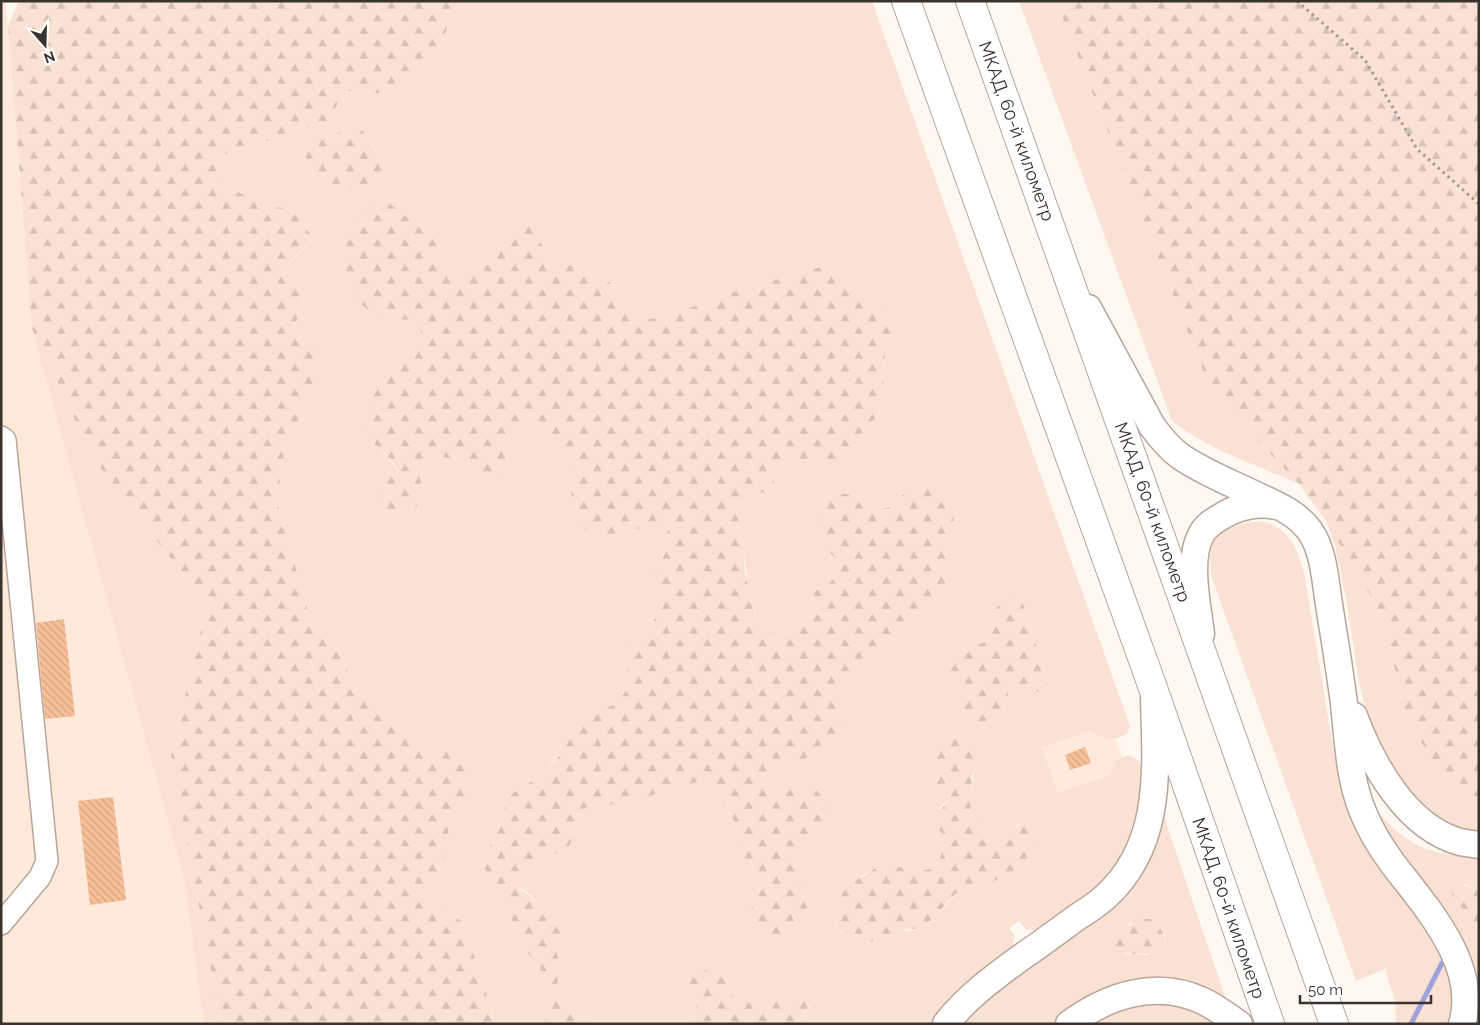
<svg xmlns="http://www.w3.org/2000/svg" width="1480" height="1025" font-family="Raleway,sans-serif">
<style>
.built{fill:#ffe9db}
.grass{fill:#f9e2d3;fill-rule:evenodd}
.forest{fill:url(#forest-firs)}
.lines{fill:none;stroke-linecap:round;stroke-linejoin:round}
.stream{stroke:#9fa1da;stroke-width:5}
.building{fill:url(#building-back-hatch)}
.minor-casing{stroke:#b9a69a;stroke-width:24}
.major-casing{stroke:#b9a69a;stroke-width:29}
.highway-casing{stroke:#b9a69a;stroke-width:30}
.path{stroke:#a19994;stroke-width:3;stroke-dasharray:2.5 4;stroke-linecap:butt}
.minor{stroke:#fff;stroke-width:21}
.major{stroke:#fff;stroke-width:26}
.highway{stroke:#fff;stroke-width:28}
.labels{text-anchor:middle;dominant-baseline:central;stroke-width:4;stroke-linejoin:round;paint-order:stroke}
.street-label{font-size:18px;fill:#39322d;stroke:#fff}
</style>
<defs>
<pattern id="forest-firs" width="22" height="20" patternUnits="userSpaceOnUse" patternTransform="scale(1.25)"><rect width="22" height="20" fill="#f9e2d3"/><path d="M5 1l3.5 6h-7zM16 11l3.5 6h-7z" fill="#d6c2b5"/></pattern>
<pattern id="building-back-hatch" width="6" height="6" patternUnits="userSpaceOnUse" patternTransform="scale(1.25)"><rect width="6" height="6" fill="#f7bf98"/><path d="M-1 5l2 2M0 0l6 6M5-1l2 2" fill="none" stroke="#d4a583"/></pattern>
</defs>
<rect width="100%" height="100%" fill="#fff7f2"/>
<g class="built">
<polygon points="1,1 5,1 8,26 32,329 184,879 204,1024 1,1024"/>
<polygon points="1090,731 1104,738 1116,739 1122,758 1115,760 1110,775 1058,794 1042,748"/>
</g>
<g class="grass">
<path d="M460,1h412l258,725 -3,8c-16,8 -22,5 -37,-3l-48,17 16,45 52,-18 5,-15 14,-5 9,5 5,11 -1,27 -9,39 -13,25 -35,38 -49,31 -10,-2 -7,-8 -10,7 6,8 -3,12 -76,67 -6,9h-134l17,-22 -19,-5 -20,1 -20,6 -21,-6 -8,-19 -39,-6 12,39 -14,12h-91l-25,-20 -11,-16 2,-21 -3,-20 6,-20 -32,-33 -17,-10 16,-14 14,-16 33,-21 4,-22 19,-12 99,-17 18,13 24,36 -2,22 9,20 12,18 -9,20 60,3 -8,-19 -5,-40 14,-16 17,-13 -34,-38 -19,8 -8,-20 17,-10 21,-7 16,-14 20,-8v-21l-9,-19 44,-51 22,-15 13,-17 16,-13 22,-34 -5,-20 10,-18 -49,-37 -13,15 -19,3 -17,-15 -28,56 15,15 -14,18 -18,9 3,21 -15,15 -19,7 -18,-8c-20,-40 -14,-78 -26,-119l15,-16 21,-1 4,-21 22,-11 22,4 37,-14 6,-20 15,-14 5,-21 2,-42 9,-20 -22,-32 -17,-9 -14,-14 -17,-12 -94,27 -58,21 -21,5 -21,-2 -12,-14 -7,-20 -43,-19 -19,-6 -19,-35 -21,4 -16,36 -19,7 -20,4 -15,-14 4,-21 -19,-9 -34,-26 -48,54 7,20 46,41h21l9,20 -32,25 -9,18 -13,59c25,21 32,38 46,66l6,-39 17,-12 24,6 14,16 35,-17 -6,-19 10,-18 21,-3 15,15 8,19 16,16 -6,20 57,43 20,-10h21l-5,31 -10,18 3,22v21l-12,18 -17,12 1,43 -14,15 -20,9 -53,62 -35,22 -11,40 -13,18 3,20 13,18 28,59 13,16 7,20 -2,36h-49l-33,-102 -36,-25 19,-46 4,-36 -1,-64 -24,-1 -16,-23 -34,-23 -22,-18 -10,-28 -21,-25 -11,-11 -34,-121 7,-48 25,-58 -14,-69 9,-32 -27,-20 37,-35 -20,-27 -45,-14 -30,-17 -3,-23 28,-12 41,-9 41,-16 21,-30 31,2 58,-41zM363,132c7,11 18,23 22,35l-22,20 -31,2 -12,-16h-9l-6,-20 6,-8zM1022,600l27,87 -11,5 -20,-6 -10,2v10l-8,20 -35,-4v-11l-5,-53 23,-6 9,-6 1,-11zM961,735l9,6 9,19c-9,17 -6,35 -10,53l18,14 3,10 11,-1 18,-12 20,7 -5,10 -46,43 -20,3 -9,4 -29,31 -21,9 -11,-1 -29,13 -21,-6 -8,-5 -4,-10v-10l14,-28 35,-23c16,9 47,19 56,-5 4,-12 0,-35 -1,-48l9,-7 -1,-11 -13,-19 -1,-19c8,-10 15,-14 27,-17z"/>
<path d="M1019,1h37l156,392 87,91c-44,-20 -89,-33 -127,-63z"/>
<polygon points="32,329 93,458 207,605 171,755 221,1024 204,1024 184,879"/>
<path d="M1262,521c29,8 36,29 43,56l26,159 8,37 115,185 -2,60 -3,6h-53l-1,-23 -10,-32 -29,12 -144,-403c-2,-10 -3,-20 0,-31 7,-19 32,-25 50,-26z"/>
<polygon points="1326,521 1385,620 1401,700 1474,798 1479,799 1479,838 1464,836 1414,806 1370,727 1359,683 1348,609 1335,546"/>
<path d="M1367,797c31,45 58,58 112,61v32l-16,-6 1,27 15,18v51l-8,-26 -18,-30 -54,-63z"/>
<path d="M1162,811l66,194 -22,-13 -131,15 -21,17h-97l24,-23 129,-97zM1130,923l30,3 5,9 1,11 -20,9 -20,-1 -2,-23z"/>
<polygon points="1176,1002 1220,1024 1086,1024 1129,1004"/>
</g>
<g class="forest">
<polygon points="19,1 460,1 436,52 396,86 378,93 347,91 326,121 285,137 244,146 216,158 219,181 249,198 294,212 314,239 296,255 278,274 304,294 295,326 321,349 309,395 284,453 277,501 311,622 322,633 343,658 353,686 375,704 409,727 425,750 449,751 468,774 465,811 450,815 446,851 427,897 463,922 496,1024 221,1024 171,755 207,605 93,458 32,329 8,26"/>
<polygon points="1056,1 1479,1 1479,799 1474,798 1432,764 1401,700 1385,620 1326,521 1299,484 1212,393"/>
<polygon points="352,127 363,131 374,149 382,157 385,168 363,187 343,192 332,189 320,173 311,173 305,154 311,145"/>
<polygon points="390,204 424,230 444,239 439,260 454,274 474,270 492,263 509,227 530,223 549,258 568,264 611,283 618,303 630,317 651,319 672,314 730,293 824,266 841,278 855,292 872,301 888,312 894,333 885,353 883,395 878,416 863,430 857,450 842,464 820,464 798,460 776,471 772,492 751,493 736,509 742,530 745,571 754,611 762,628 780,636 799,629 814,614 811,593 829,584 843,566 828,551 821,529 822,509 836,493 856,495 873,510 892,507 905,492 925,483 945,486 953,506 954,529 944,547 949,567 947,589 927,601 911,614 898,631 876,646 833,697 841,716 841,737 821,745 805,759 784,766 767,776 775,795 794,788 815,788 827,805 829,826 811,839 797,855 802,895 810,914 799,930 777,938 757,933 750,911 759,891 747,873 738,853 740,830 716,795 698,782 678,786 618,807 599,799 580,811 576,833 565,853 543,854 529,870 513,884 550,910 562,927 556,947 559,967 557,988 568,1004 593,1024 545,1024 547,988 540,968 527,952 499,893 486,875 483,855 496,837 507,797 542,775 556,760 579,727 595,713 615,704 628,689 628,646 645,634 657,616 657,595 654,573 664,555 669,525 648,524 628,534 606,539 586,531 574,512 571,491 576,471 561,455 553,436 538,421 517,424 507,442 513,461 501,477 478,478 464,462 440,456 423,468 417,507 398,515 379,504 383,484 399,471 386,454 371,441 364,421 371,400 393,364 424,339 416,320 395,319 373,314 355,299 342,258 343,238 355,221 369,207"/>
<path d="M1012,596l10,4 27,87 -11,5 -20,-6 -10,2v10l-8,20 -20,7 -9,-2 -7,-9v-22l-12,-16 -4,-10c3,-5 7,-13 13,-16 10,-6 20,-4 31,-12l1,-11 -4,-10 13,-16z"/>
<path d="M961,735c8,5 19,13 18,24 -1,6 -6,12 -7,19 -1,12 0,23 -3,35l18,14 3,10c16,-2 23,-12 40,-14l9,8c-11,25 -9,32 -36,45 -5,3 -11,7 -17,8 -9,2 -18,2 -26,7 -15,9 -22,28 -38,36 -10,4 -18,1 -26,5 -8,3 -16,8 -25,10 -5,1 -12,-2 -18,-3 -25,-7 -19,-38 -5,-53 5,-6 13,-8 19,-12 7,-5 10,-9 19,-13 15,9 46,19 55,-5 2,-7 1,-17 1,-24l-9,-4 -1,-10 17,-17 -1,-11 -18,-11 5,-8 -1,-20c8,-9 15,-13 27,-16z"/>
<polygon points="1455,883 1479,890 1479,929 1453,898 1451,890"/>
<path d="M1141,919h11c9,8 13,14 14,27 -18,11 -34,10 -53,3 6,-14 14,-25 28,-30z"/>
<polygon points="706,970 725,979 733,998 754,1004 774,998 794,997 813,1001 796,1024 684,1024 698,1012 686,973"/>
</g>
<g class="lines">
<polyline class="stream" points="1411,1024 1442,963"/>
</g>
<g class="building">
<polygon points="64,619 75,716 45,719 36,623"/>
<polygon points="1085,747 1091,763 1070,770 1065,755"/>
<polygon points="113,797 126,900 90,905 78,801"/>
</g>
<g class="lines">
<g class="minor-casing">
<polyline id="minor" points="1,437 5,440 47,861 40,877 1,924"/>
</g>
<g class="major-casing">
<g id="major">
<path d="M1088,308l64,118c8,11 17,22 28,30 24,17 52,27 78,40 19,9 39,17 52,35 14,20 15,49 19,73 5,33 11,67 15,100 4,36 5,75 19,108 7,18 19,37 30,52 32,42 87,101 69,160"/>
<path d="M1201,634c-3,-27 -14,-74 0,-99 4,-9 14,-15 23,-20 15,-9 35,-13 52,-9"/>
<path d="M1354,716c18,48 52,111 106,126 6,1 12,2 19,3"/>
<path d="M946,1024c20,-27 50,-48 77,-68 18,-12 35,-25 53,-38 9,-6 19,-12 28,-20 59,-52 52,-128 50,-199"/>
<path d="M1069,1024c39,-29 88,-45 134,-23 13,6 24,15 36,23"/>
</g>
</g>
<g class="highway-casing">
<g id="highway">
<polyline points="906,1 1153,688 1270,1024"/>
<polyline points="970,1 1334,1024"/>
</g>
</g>
<polyline class="path" points="1297,1 1365,60 1417,149 1479,204"/>
<use href="#minor" class="minor"/>
<use href="#major" class="major"/>
<use href="#highway" class="highway"/>
</g>
<g class="labels">
<g class="street-label">
<text transform="translate(1017 131) rotate(70)">МКАД, 60-й километр</text>
<text transform="translate(1153 512) rotate(70)">МКАД, 60-й километр</text>
<text transform="translate(1229 908) rotate(71)">МКАД, 60-й километр</text>
</g>
</g>
<rect width="1480" height="1025" fill="none" stroke="#39322d" stroke-width="5"/>
<g transform="translate(45 45) rotate(160)" stroke="#ffffff" stroke-width="4" paint-order="stroke">
<path d="M0-4L9 19L0 12L-9 19Z" fill="#39322d"/>
<text y="-8" font-size="14" font-weight="bold" text-anchor="middle" fill="#39322d">N</text>
</g>
<path d="M1300 995v8h131v-8" fill="none" stroke="#39322d" stroke-width="2.5"/>
<text x="1308" y="995" font-size="15" fill="#39322d" stroke="#ffffff" stroke-width="4" paint-order="stroke">50 m</text>
</svg>
